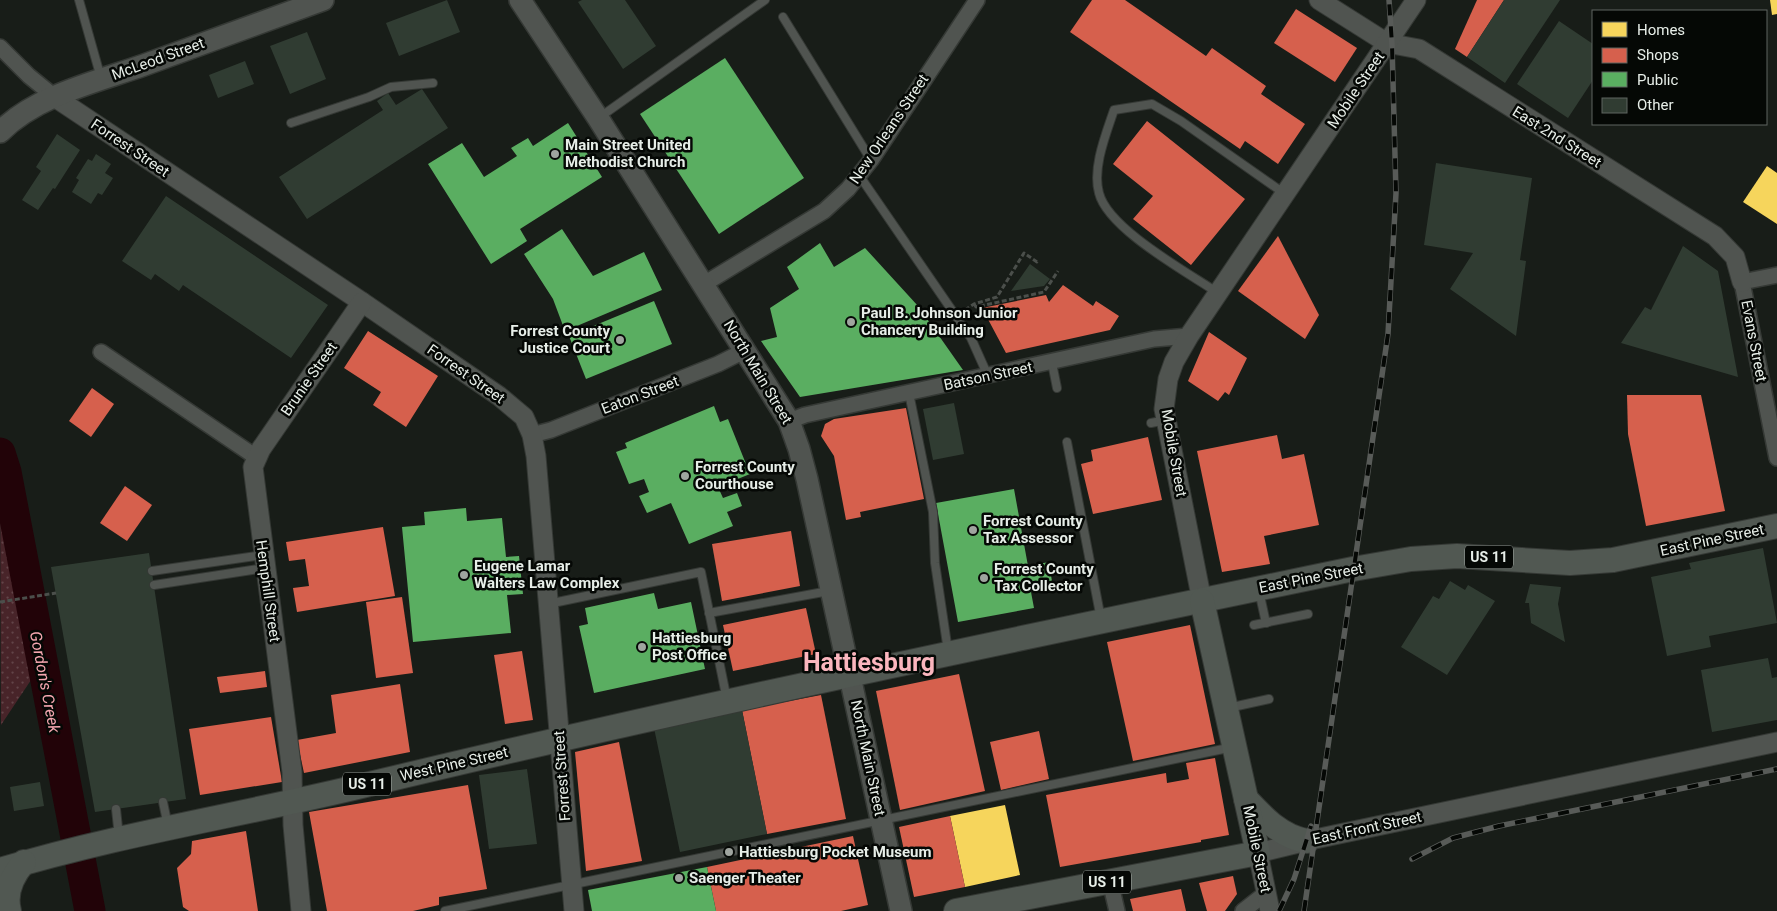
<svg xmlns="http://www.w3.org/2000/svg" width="1777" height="911" font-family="Roboto,sans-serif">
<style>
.grass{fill:url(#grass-dots)}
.homes{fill:#f6d55c}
.shops{fill:#d6604d}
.public{fill:#5aae61}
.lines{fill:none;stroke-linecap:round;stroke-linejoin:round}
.river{stroke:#220308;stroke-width:31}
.building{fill:#303c32}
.service-casing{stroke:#353935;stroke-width:10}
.minor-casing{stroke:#353935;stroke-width:18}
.tertiary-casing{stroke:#353935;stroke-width:21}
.secondary-casing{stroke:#353935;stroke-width:24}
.primary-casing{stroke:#353935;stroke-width:26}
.path{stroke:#4b4f4b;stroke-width:3;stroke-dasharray:5 2.5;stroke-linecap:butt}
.service{stroke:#505450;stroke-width:8}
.minor{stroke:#505450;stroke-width:15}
.tertiary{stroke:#505450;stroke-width:19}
.secondary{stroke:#505450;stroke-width:21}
.primary{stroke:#515852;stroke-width:24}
.rail-casing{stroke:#585b58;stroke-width:5.5}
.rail{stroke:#050805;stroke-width:4;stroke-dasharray:11;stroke-linecap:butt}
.poi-dot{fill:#9fa59f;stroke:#050805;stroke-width:2}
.labels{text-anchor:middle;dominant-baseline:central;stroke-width:5;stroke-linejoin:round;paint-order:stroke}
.shield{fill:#050805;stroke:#a3a9a4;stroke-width:1}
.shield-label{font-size:14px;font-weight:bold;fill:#e7eee8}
.street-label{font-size:15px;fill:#e7eee8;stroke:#050805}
.poi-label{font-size:15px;font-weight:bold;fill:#e7eee8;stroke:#050805;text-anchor:start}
.water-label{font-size:16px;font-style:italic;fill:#f4a6af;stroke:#050805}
.town-label{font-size:25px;font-weight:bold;fill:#fbb6be;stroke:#050805}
</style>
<defs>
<pattern id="grass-dots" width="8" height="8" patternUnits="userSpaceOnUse" patternTransform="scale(1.25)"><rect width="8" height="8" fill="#482429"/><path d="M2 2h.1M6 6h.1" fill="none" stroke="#624448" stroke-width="1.8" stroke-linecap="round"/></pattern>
</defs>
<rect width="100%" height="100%" fill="#181d18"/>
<polygon class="grass" points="0,453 6,472 43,662 1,725"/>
<g class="homes">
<polygon points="1770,0 1777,0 1777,14 1772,15"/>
<polygon points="1767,166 1777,173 1777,224 1743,202"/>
<polygon points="1005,805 1020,875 965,887 950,816"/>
</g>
<g class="shops">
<polygon points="1092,0 1125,0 1206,56 1212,48 1266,86 1261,94 1305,124 1278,164 1245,141 1240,149 1070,32"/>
<polygon points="1477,0 1504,0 1467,57 1455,49"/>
<polygon points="1296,9 1357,48 1335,82 1274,43"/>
<polygon points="1147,121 1245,199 1191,265 1133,219 1153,196 1113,164"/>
<polygon points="1278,236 1319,315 1305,339 1238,291"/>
<polygon points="1063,285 1093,306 1096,301 1119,316 1110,330 1006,353 982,308 1046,295 1049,302"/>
<polygon points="368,331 438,376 406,427 373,405 381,392 344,368"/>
<polygon points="1209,332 1247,358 1229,395 1225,392 1218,401 1188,381"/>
<polygon points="92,388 114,404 91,437 69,421"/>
<polygon points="1627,395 1701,395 1725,511 1646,526 1628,434"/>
<polygon points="906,408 924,499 860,512 861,517 846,520 834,456 821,436 825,424 834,419"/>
<polygon points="1277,435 1282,459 1304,454 1319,525 1264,536 1270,564 1222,572 1197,451"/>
<polygon points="1148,437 1162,500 1093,514 1081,464 1093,461 1091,450"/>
<polygon points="125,486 152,505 127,541 100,523"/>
<polygon points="383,527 395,596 297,612 293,588 309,586 305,559 289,561 286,542"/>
<polygon points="791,531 800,586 722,601 712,544"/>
<polygon points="402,597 413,673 376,678 366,602"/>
<polygon points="806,608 816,654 733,671 723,625"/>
<polygon points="1190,625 1215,744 1133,761 1107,642"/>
<polygon points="522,651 533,720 505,724 494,655"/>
<polygon points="265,671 267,687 220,693 217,677"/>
<polygon points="959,674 985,791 900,810 876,691"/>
<polygon points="400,684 410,752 304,773 297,740 336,733 331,695"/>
<polygon points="821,695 846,819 767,834 742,710"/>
<polygon points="271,717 282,782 200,795 189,729"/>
<polygon points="1039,731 1049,779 1001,790 990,742"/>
<polygon points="619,742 642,861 586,871 575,752"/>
<polygon points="1215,758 1229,835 1201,840 1201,842 1060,867 1046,795 1166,773 1167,783 1189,779 1186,763"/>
<polygon points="468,785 487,889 439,897 439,905 413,911 327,911 309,812"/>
<polygon points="950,816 965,887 914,897 899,827"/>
<polygon points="246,831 258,911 189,911 183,907 177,868 191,854 192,841"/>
<polygon points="853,836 868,905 841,911 716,911 707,867"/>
<polygon points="1233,876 1237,894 1225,911 1207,911 1199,883"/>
<polygon points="1181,889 1186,911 1133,911 1130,899"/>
</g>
<g class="public">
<polygon points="725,58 804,178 719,234 640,114"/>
<polygon points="568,123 602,177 520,229 527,241 491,264 428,164 462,143 484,177 517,156 511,148 528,138 533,146"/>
<polygon points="562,229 593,276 644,252 662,290 565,331 553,299 524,254"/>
<polygon points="820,243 834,267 865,248 918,306 963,370 800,397 761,341 777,337 770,308 799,289 787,267"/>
<polygon points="654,301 672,344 586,379 569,336"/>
<polygon points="714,406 720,422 728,419 750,474 718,487 723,498 737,493 742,506 727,512 733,526 689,544 671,503 647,513 639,496 649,492 644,479 629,484 616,452 627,448 625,443"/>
<polygon points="1014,489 1028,566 1049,562 1053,588 1031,592 1034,608 958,622 936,503"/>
<polygon points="466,508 467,521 502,518 506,557 519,556 523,594 507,595 511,633 413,642 402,527 425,525 424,512"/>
<polygon points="654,593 658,609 691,602 705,669 594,693 579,626 588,624 585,608"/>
<polygon points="707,867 716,911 592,911 588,890"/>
</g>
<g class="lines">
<polyline class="river" points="0,453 6,472 90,911"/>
</g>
<g class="building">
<polygon points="447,0 460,32 399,56 386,23"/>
<polygon points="582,0 625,0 656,46 623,69 578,2"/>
<polygon points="1504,0 1560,0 1505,83 1467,57"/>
<polygon points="1559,21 1593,44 1593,80 1568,118 1517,84"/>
<polygon points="307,32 326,79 290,94 270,46"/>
<polygon points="245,61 254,84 218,98 209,75"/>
<polygon points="422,89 448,128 307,219 279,177 383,110 377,101 388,93 396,105"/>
<polygon points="57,134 80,150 55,189 53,188 38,210 22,200 41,171 36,167"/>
<polygon points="96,154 111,164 105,173 113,178 102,195 98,193 91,204 72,192 79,180 76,178 88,159 92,161"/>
<polygon points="1436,163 1532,178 1520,260 1526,261 1516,336 1450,289 1473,253 1424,245"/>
<polygon points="166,196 328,305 291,358 183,285 179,291 155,274 151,280 122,261"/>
<polygon points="1683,246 1718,271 1738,377 1621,343 1645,307 1651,310"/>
<polygon points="1030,264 1050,279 1044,286 1011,291"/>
<polygon points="954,403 964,454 933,460 923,409"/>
<polygon points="1763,548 1777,623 1709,636 1711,647 1667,656 1651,577 1691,569 1689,563"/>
<polygon points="149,553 186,799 95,812 51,567"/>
<polygon points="1450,581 1465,590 1468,585 1495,601 1447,675 1401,647 1433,596 1439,599"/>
<polygon points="1530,584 1561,587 1558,604 1565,642 1531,623 1529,603 1525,603"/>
<polygon points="1768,658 1772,678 1777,677 1777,720 1712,732 1701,670"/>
<polygon points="742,710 767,834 680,852 654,728"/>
<polygon points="527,769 537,844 489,849 479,775"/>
<polygon points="40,782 44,806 14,811 10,787"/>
</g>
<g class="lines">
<g class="service-casing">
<g id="service">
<polyline points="79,0 101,78"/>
<polyline points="783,17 871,160"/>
<polyline points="600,117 765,0"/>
<polyline points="291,123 369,97 391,87 433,83"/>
<polyline points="859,175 971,338 988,376"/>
<path d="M1218,293c-31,-21 -110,-64 -119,-100 -7,-25 7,-59 15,-83l38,-6 29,17 104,73"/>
<polyline points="1052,363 1057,388"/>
<polyline points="909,393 933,512 935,563 948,651"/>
<polyline points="1151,423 1166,420"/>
<polyline points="1067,442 1101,619"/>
<polyline points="152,571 263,555"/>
<polyline points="154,585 265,568"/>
<polyline points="1259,591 1266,623"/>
<polyline points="548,604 701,572 727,700"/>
<polyline points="709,613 829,591"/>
<polyline points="1254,625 1308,614"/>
<polyline points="1228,708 1269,699"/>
<polyline points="163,802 168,826"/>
<polyline points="116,809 119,837"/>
<polyline points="445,911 1233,747"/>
</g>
</g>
<g class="minor-casing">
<g id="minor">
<polyline points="0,47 29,76 56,98"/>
<polyline points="1777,275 1742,282 1777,458"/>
<polyline points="704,284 824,211 848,189 871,160 977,0"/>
<polyline points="101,352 256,457"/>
<polyline points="789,421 805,415 1154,339 1189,336"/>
<polyline points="532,435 551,430 718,364 746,350"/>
<polyline points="1110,881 1117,911"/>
<polyline points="1243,911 1266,893"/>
</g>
</g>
<g class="tertiary-casing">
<g id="tertiary">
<polyline points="1319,0 1387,43 1419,49 1715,236 1735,257 1742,282"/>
<polyline points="56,98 362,302 499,396 524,417 532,435 536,456 574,911"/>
<polyline points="1202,601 1164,409 1168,379 1174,362 1189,336 1416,0"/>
<polyline points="301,911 293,825 292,772 253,467 261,449 362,302"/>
<polyline points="1270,911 1258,853 1315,839 1777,742"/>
</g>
</g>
<g class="secondary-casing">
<g id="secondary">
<polyline points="520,0 598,118 789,421 799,449 807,479 901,911"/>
<path d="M0,132c37,-37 96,-50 144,-67 59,-22 119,-43 179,-65"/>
</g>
</g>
<g class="primary-casing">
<g id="primary">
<path d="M1246,799c17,18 35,38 61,42"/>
<path d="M0,870c116,-35 235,-54 353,-82 332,-80 666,-150 1000,-219l58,-10 46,-3 113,7 43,-3 164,-34"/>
<path d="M9,911c-5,-19 3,-35 15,-49"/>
<polyline points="956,911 1258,853 1202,601"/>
</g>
</g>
<g class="path">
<polyline points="974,304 976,307 1044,292 1058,271"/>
<polyline points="965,310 974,304 997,297 1024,253 1037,262 1038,260"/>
<polyline points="0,602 56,593"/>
</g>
<use href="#service" class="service"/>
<use href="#minor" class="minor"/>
<use href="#tertiary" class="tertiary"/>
<use href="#secondary" class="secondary"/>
<use href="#primary" class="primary"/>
<g class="rail-casing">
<g id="rail">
<polyline points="1412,859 1453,838 1499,826 1777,769"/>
<polyline points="1279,911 1294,879 1311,826"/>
<polyline points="1304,911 1388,334 1396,193 1392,44 1389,0"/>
</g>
</g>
<use href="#rail" class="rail"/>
</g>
<g class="poi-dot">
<circle cx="555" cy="154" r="5"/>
<circle cx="851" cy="322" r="5"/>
<circle cx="620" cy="340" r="5"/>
<circle cx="685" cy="476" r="5"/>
<circle cx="973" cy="530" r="5"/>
<circle cx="464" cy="575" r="5"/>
<circle cx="984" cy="578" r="5"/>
<circle cx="642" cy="647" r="5"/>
<circle cx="729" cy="852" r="5"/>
<circle cx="679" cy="878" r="5"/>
</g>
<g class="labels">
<g class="shield">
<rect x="1465" y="545.5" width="48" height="23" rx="4"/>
<rect x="343" y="772.5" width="48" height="23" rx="4"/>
<rect x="1083" y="870.5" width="48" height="23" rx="4"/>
</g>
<g class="shield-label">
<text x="1489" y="557">US 11</text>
<text x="367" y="784">US 11</text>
<text x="1107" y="882">US 11</text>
</g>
<g class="street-label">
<text transform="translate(158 59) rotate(-20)">McLeod Street</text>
<text transform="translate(1356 90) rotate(-56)">Mobile Street</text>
<text transform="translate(889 129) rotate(-56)">New Orleans Street</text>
<text transform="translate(1557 137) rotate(32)">East 2nd Street</text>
<text transform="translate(130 148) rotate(34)">Forrest Street</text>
<text transform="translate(1754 341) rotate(79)">Evans Street</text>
<text transform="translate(758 372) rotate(59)">North Main Street</text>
<text transform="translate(466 374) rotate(35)">Forrest Street</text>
<text transform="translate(988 376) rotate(-12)">Batson Street</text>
<text transform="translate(309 379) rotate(-55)">Brunie Street</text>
<text transform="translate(640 395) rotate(-21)">Eaton Street</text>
<text transform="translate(1174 453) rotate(80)">Mobile Street</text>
<text transform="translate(1712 540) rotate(-12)">East Pine Street</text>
<text transform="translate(1311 578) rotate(-11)">East Pine Street</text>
<text transform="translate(268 591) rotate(82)">Hemphill Street</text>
<text transform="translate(868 758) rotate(78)">North Main Street</text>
<text transform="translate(454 764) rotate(-13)">West Pine Street</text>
<text transform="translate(562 776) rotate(-94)">Forrest Street</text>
<text transform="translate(1367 828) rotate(-12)">East Front Street</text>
<text transform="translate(1257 849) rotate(78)">Mobile Street</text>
</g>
<g class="poi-label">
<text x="565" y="145">Main Street United<tspan x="565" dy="17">Methodist Church</tspan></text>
<text x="861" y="313">Paul B. Johnson Junior<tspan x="861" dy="17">Chancery Building</tspan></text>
<text x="610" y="331" text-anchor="end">Forrest County<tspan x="610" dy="17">Justice Court</tspan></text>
<text x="695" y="467">Forrest County<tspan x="695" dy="17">Courthouse</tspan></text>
<text x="983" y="521">Forrest County<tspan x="983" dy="17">Tax Assessor</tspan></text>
<text x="474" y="566">Eugene Lamar<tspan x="474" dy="17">Walters Law Complex</tspan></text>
<text x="994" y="569">Forrest County<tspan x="994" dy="17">Tax Collector</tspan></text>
<text x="652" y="638">Hattiesburg<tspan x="652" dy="17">Post Office</tspan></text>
<text x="739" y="852">Hattiesburg Pocket Museum</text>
<text x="689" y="878">Saenger Theater</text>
</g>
<g class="water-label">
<text transform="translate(45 682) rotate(79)">Gordon's Creek</text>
</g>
<g class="town-label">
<text x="869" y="662">Hattiesburg</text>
</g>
</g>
<rect x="1592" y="10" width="175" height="115" fill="#050805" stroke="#5f6460"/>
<rect x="1602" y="22" width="25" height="15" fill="#f6d55c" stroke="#5f6460"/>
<text x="1637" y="35" font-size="15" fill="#e7eee8">Homes</text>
<rect x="1602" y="48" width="25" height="15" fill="#d6604d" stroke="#5f6460"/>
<text x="1637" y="60" font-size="15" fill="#e7eee8">Shops</text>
<rect x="1602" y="72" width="25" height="15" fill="#5aae61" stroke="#5f6460"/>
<text x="1637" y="85" font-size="15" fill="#e7eee8">Public</text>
<rect x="1602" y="98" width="25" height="15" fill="#303c32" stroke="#5f6460"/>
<text x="1637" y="110" font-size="15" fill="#e7eee8">Other</text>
</svg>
